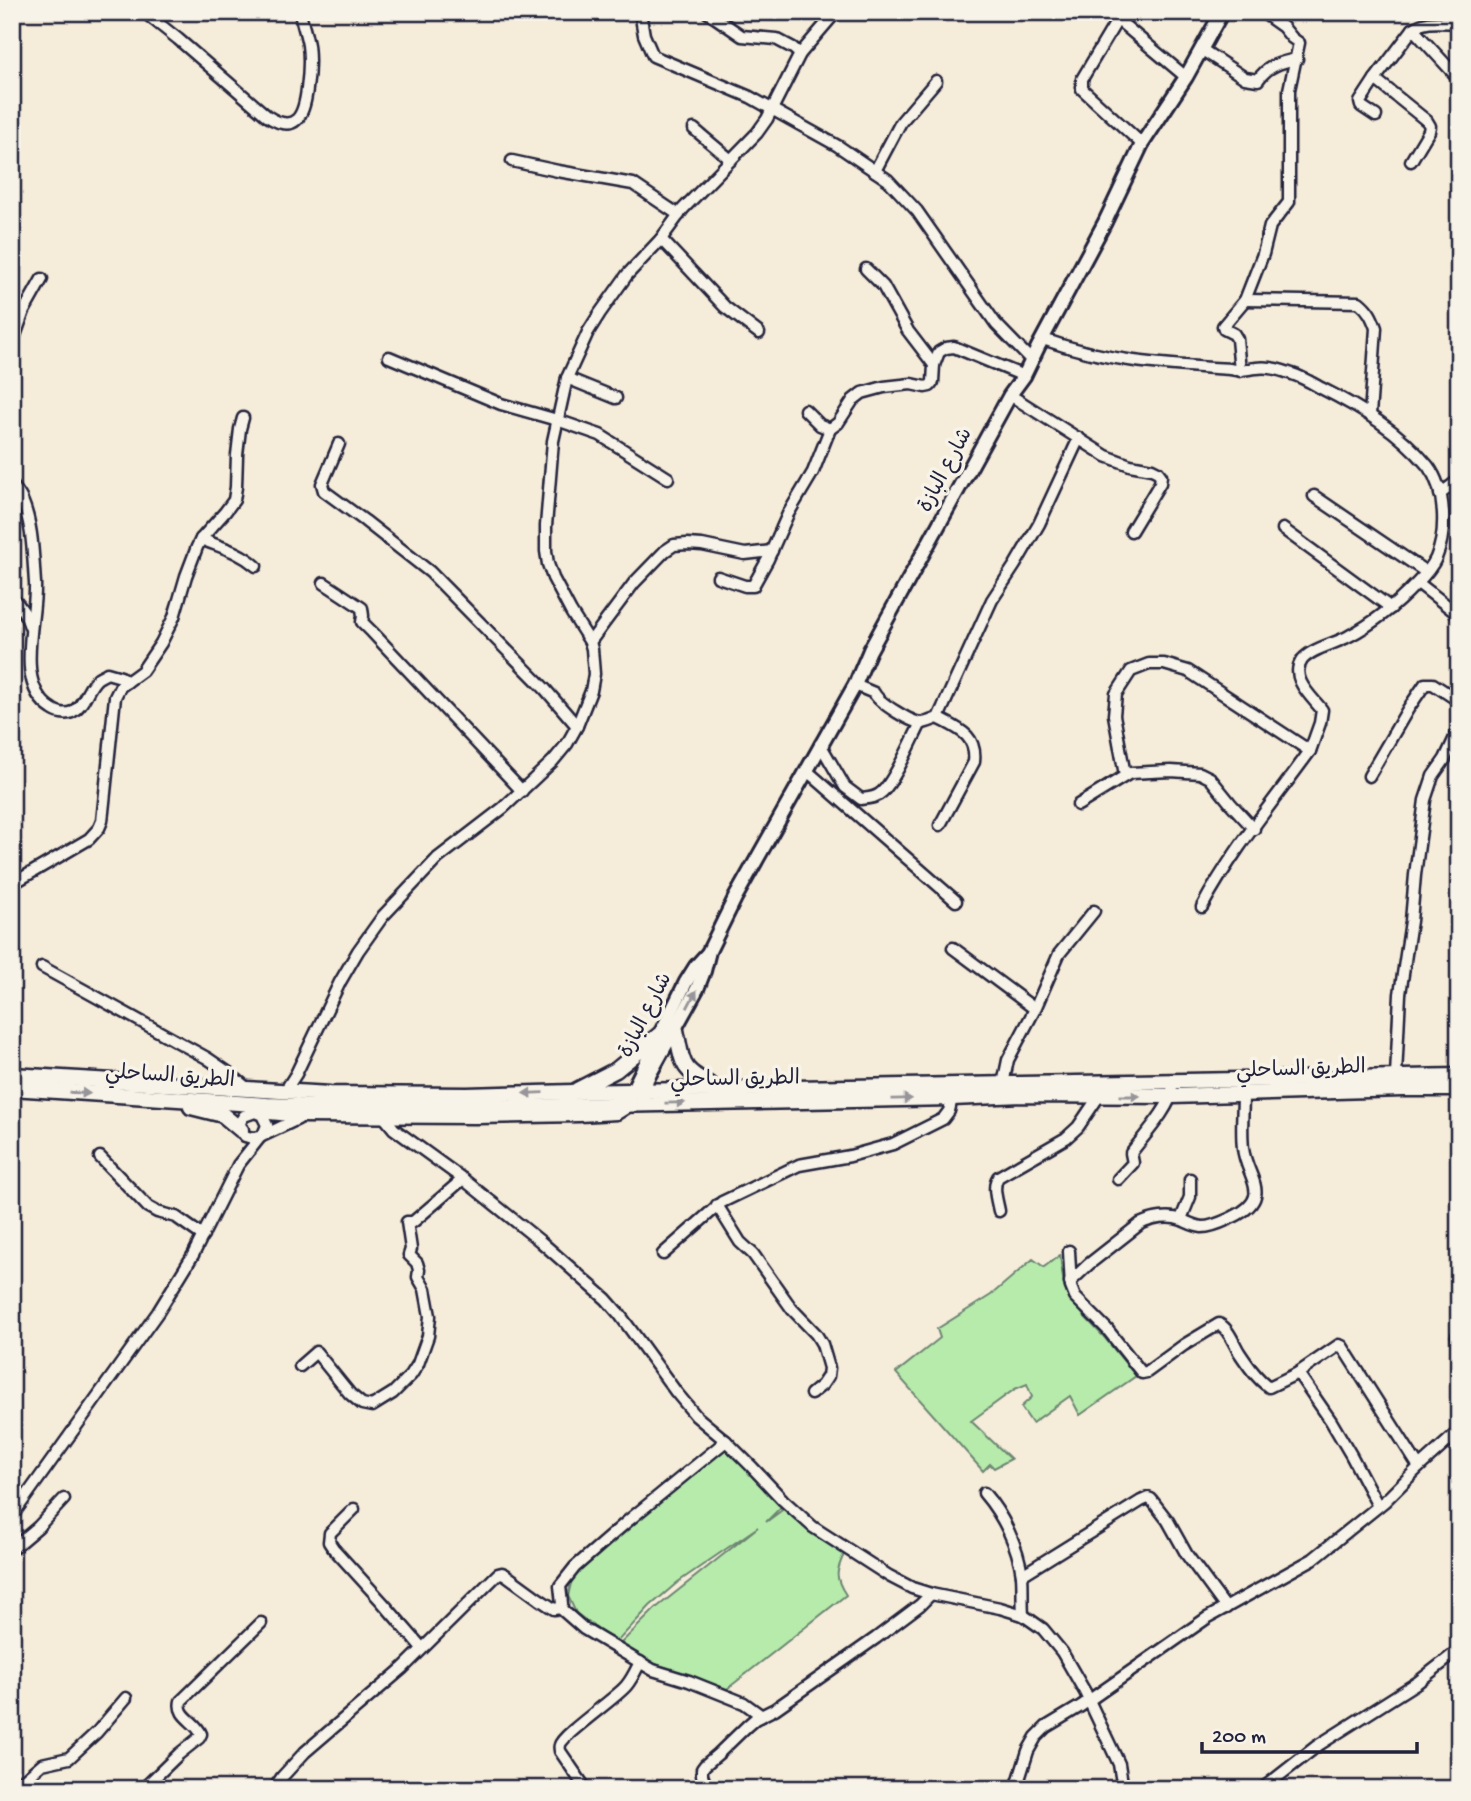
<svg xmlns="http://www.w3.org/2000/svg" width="1471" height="1801" font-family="'Gochi Hand','Playpen Sans Arabic',sans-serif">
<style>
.green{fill:#b7ebab;stroke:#6c8673;stroke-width:2}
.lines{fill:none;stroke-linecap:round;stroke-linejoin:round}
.minor-casing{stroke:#22223b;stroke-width:15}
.major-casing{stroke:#22223b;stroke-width:18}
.highway-casing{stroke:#22223b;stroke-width:19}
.minor{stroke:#f7f3e8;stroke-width:10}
.major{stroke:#f7f3e8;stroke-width:12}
.highway{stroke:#f7f3e8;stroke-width:14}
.oneway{fill:#97959a}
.labels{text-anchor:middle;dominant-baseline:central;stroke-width:7;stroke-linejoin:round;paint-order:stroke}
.street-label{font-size:21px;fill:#22223b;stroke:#f7f3e8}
</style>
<rect width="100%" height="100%" fill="#f6ecda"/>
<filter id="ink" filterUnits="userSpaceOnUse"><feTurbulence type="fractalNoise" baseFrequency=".0143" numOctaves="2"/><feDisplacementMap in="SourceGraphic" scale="14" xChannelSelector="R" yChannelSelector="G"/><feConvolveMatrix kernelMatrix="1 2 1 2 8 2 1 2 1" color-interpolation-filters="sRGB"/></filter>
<g filter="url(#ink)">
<g class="green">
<polygon points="1060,1255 1064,1287 1084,1316 1104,1337 1136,1376 1080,1415 1070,1396 1032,1423 1021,1407 1032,1397 1027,1384 1015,1389 971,1421 1011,1459 994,1468 990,1464 983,1471 896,1373 940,1338 937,1329 991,1295 1033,1259 1044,1267"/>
<path d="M727,1446l56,59 -17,17 19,-14 60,44c-9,19 -11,25 1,43l-119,94 -72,-25 -36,-19 37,-37 102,-81 -80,55 -28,24 -34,37 -40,-30 -8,-17 4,-17 32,-33z"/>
</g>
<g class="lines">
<g class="minor-casing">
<g id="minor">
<path d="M144,12l34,27 89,77c29,19 37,-1 40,-27 2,-15 3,-29 1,-44 -2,-11 -6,-22 -8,-33"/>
<polyline points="640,12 644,35 653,56 750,97 838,146 888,180 917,211 996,324 1031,360"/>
<polyline points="707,12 742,36 776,39 793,48 800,54"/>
<polyline points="1122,12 1082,79 1082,89 1142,144"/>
<polyline points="1118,20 1186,77"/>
<polyline points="1413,29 1459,79"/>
<path d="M1201,49l44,29 13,2c9,-14 23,-18 39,-21"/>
<polyline points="1375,79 1360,102 1361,106 1376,116"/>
<polyline points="694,129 731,160"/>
<polyline points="512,161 558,171 633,184 679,215"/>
<path d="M1411,161l18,-30 1,-5 -3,-5 -52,-42 38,-50c13,-10 30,-6 46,-6"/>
<polyline points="875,171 901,122 936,81"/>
<polyline points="661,239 725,307 759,333"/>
<polyline points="866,269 883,286 908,331 934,365"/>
<path d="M1245,300l114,2c10,8 13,15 17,26l-6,87"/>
<path d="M1043,339c64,23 120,26 187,30 12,3 14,0 26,-1 11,-2 26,2 36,6 10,3 20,9 29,14 40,20 78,43 107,78 18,24 19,66 8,92 -4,9 -13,19 -20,26 -19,20 -42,39 -67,52 -14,8 -37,12 -47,24 -13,18 10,37 20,50l-2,13 -10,28c-37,51 -78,100 -108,156"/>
<polyline points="12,344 24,311 42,279"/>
<polyline points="389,357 501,404 557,420 600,435 668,478"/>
<polyline points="1240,371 1237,339 1234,334 1224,329 1223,326 1245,300 1263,254 1270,226 1289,202 1289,90 1299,43 1292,38 1283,27 1262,12"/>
<polyline points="567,378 616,398"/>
<polyline points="1010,395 1106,456 1130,465 1152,469 1158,472 1161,476 1160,483 1131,531"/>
<polyline points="805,410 820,425 830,429"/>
<polyline points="339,444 322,484 324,491 365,521 430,572 545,689 577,726"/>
<path d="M12,485c3,4 7,9 9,13 12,25 12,58 14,85 2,36 -22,102 17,126 5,4 14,6 20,3 13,-7 15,-25 26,-34 3,-2 6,-3 9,-5l14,4 6,5"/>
<polyline points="1440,494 1459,480"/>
<polyline points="1314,496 1426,572"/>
<polyline points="1283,529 1391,608"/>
<path d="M201,539c19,8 38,12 55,27"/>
<polyline points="718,577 745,586 753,586 768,559 788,514 813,472 830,429 838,423 853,400 862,393 884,387 911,384 925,387 930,386 933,382 934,365 939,352 946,348 954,347 1024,376"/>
<polyline points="324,583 362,608 363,616 362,622 372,632 522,791"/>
<polyline points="1418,583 1459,615"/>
<path d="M12,598c10,9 14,17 18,29"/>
<polyline points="590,642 634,583 665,551 674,545 687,544 702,545 745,554 772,551"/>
<path d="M855,685l19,8c5,10 38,30 48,30 5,0 12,-4 16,-5 21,11 39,17 36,44l-34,63"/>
<polyline points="938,718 992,600 1015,565 1039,524 1079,438"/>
<path d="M820,744l25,43 16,12c8,-1 15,-1 21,-7 13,-12 30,-52 39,-69"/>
<polyline points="806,770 956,901"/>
<polyline points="1125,775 1114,715 1116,694 1131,671 1149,664 1164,664 1188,671 1310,751"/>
<polyline points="1369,776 1408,709 1425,684 1433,684 1459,701"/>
<polyline points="1078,805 1130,773 1171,771 1200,773 1210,778 1231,804 1254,829"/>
<polyline points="12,884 89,839 99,828 102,821 103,812 115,697 120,687 142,671 161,643 174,617 186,576 197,547 201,539 225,512 234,500 236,487 237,455 240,429 243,418"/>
<polyline points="953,948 1035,1009"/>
<polyline points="42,967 207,1058 229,1073 248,1089"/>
<polyline points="1396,1076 1400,994 1411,921 1415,875 1425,800 1433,776 1445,759 1459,729"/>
<polyline points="1003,1084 1008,1060 1035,1009 1059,954 1094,911"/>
<polyline points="285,1091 296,1074 340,982 358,951 383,916 438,858 503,808 534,779 553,761 567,744 577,726 591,691 594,674 592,649 590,642 571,612 553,578 548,564 546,551 546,526 553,441 567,378 588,332 600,313 627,275 661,239 683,209 757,133 767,119 800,54 836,12"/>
<polyline points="259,1113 301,1117 476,1118 579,1116 617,1114 625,1109 627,1104"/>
<polyline points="385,1118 394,1129 463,1179 540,1241 606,1299 620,1315 676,1392 696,1416 726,1441 751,1466 783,1500 813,1527 889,1576 912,1588 931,1594 1000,1608 1023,1615 1043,1629 1062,1652 1085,1692 1119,1764 1123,1789"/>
<polyline points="263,1135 267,1125 262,1115 255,1112 244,1116 240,1122 241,1130 245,1136 252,1138 260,1137 298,1119"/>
<polyline points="100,1157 148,1207 157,1212 176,1217 203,1236"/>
<path d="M1118,1179l15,-16 -2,-10c11,-15 40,-46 41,-63"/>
<polyline points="717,1205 740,1242 753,1254 792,1309 816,1334 822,1344 829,1368 828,1376 822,1385 811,1394"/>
<path d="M999,1211c-2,-11 -7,-24 -1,-34l68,-39 12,-11 21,-31"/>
<polyline points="1181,1219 1190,1197 1190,1179"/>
<path d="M1069,1251l2,36 4,10 32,32 35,44 5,-1 37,-27 35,-21c10,5 14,18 20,28 8,12 18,27 30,35l29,-14 41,-28 3,1 77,121"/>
<polyline points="663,1254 722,1202 799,1165 850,1156 893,1144 943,1119 949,1111 952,1098"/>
<path d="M1070,1282l19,-18 51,-40c12,-6 29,-9 42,-4 7,3 12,6 20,7 11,0 22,-6 31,-10 42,-21 13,-39 10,-69 -2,-18 0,-37 0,-55"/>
<polyline points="1457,1336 1459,1340"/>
<polyline points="300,1366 316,1352 350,1394 362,1404 372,1406 393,1393 411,1375 418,1364 428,1336 430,1316 425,1289 418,1277 419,1270 417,1263 409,1255 411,1249 407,1222 413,1222 463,1179"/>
<polyline points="1298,1373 1331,1421 1351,1455 1378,1506"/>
<path d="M984,1493c19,22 34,53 38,82 1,13 0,27 1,40"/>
<polyline points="354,1509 330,1533 329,1542 333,1548 383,1603 422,1648"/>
<polyline points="12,1516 158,1312 193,1255 238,1165 261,1136"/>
<polyline points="12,1549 38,1527 64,1499"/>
<polyline points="1022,1575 1141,1501 1148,1498 1151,1499 1168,1521 1187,1555 1226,1608"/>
<polyline points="560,1608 584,1629 653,1670 689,1681 744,1703 762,1716"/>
<polyline points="13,1789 42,1764 69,1758 97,1732 126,1698"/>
<path d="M143,1789l36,-35 20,-16 2,-4c-5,-13 -24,-17 -20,-33l80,-78"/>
<polyline points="274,1789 282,1777 305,1752 403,1668 498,1574 502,1573 506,1575 539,1599 554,1609 560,1608 562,1604 560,1586 575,1567 629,1520 726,1441"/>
<path d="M586,1789l-26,-38c0,-2 -1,-4 0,-6 2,-10 56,-47 66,-59 6,-7 10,-16 14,-24"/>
<polyline points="707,1789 702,1775 702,1769 705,1765 718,1754 747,1726 755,1719 775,1709 876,1638 920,1605 931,1594"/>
<polyline points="1016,1789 1028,1751 1036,1737 1046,1727 1081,1706 1207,1618 1313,1559 1385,1501 1419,1467 1459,1431"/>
<polyline points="1262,1789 1317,1746 1418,1682 1459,1650"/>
</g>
</g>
<g class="major-casing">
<g id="major">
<polyline points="629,1097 686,982 696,966 707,954"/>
<polyline points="642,1100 647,1079 697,989 704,971 709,951 735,898 855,685 870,650 1010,395 1024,376 1038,347 1105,222 1142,144 1186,77 1222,12"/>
</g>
</g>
<g class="highway-casing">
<g id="highway">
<path d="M676,1030c8,40 5,38 41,59"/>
<polyline points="12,1075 330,1094 467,1095 573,1092 1459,1076"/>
<polyline points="12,1088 267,1105 355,1108 466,1108 952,1098 1022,1095 1172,1096 1402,1089 1459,1089"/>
<polyline points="577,1090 616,1070 660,1034"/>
<polyline points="191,1107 223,1115 241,1130"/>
</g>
</g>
<use href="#minor" class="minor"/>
<use href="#major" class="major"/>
<use href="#highway" class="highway"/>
</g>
<defs><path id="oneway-solid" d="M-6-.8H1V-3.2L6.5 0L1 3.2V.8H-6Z" transform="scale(1.75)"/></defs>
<g class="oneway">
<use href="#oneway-solid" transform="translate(692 999) rotate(-62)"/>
<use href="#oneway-solid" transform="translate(80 1093) rotate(4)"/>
<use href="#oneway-solid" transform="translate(533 1093) rotate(178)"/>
<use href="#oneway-solid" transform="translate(1130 1096)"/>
<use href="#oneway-solid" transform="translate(902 1099) rotate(-1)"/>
<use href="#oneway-solid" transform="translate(675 1103) rotate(-1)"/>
</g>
</g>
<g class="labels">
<g class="street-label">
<text transform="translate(947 471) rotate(-62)">شارع البازة</text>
<text transform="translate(647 1016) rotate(-63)">شارع البازة</text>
<text transform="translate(1301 1071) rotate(-2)">الطريق الساحلي</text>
<text transform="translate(170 1078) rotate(4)">الطريق الساحلي</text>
<text transform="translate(735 1081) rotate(-1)">الطريق الساحلي</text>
</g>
</g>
<rect width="1471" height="1801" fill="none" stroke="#f7f3e8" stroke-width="42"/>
<rect x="21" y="21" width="1429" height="1759" fill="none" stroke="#22223b" stroke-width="2.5" filter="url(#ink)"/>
<path d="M1202 1742v10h215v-10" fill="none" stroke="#22223b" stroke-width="3.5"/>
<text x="1212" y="1742" font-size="21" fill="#22223b" stroke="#f7f3e8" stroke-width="5" paint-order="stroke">200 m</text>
</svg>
